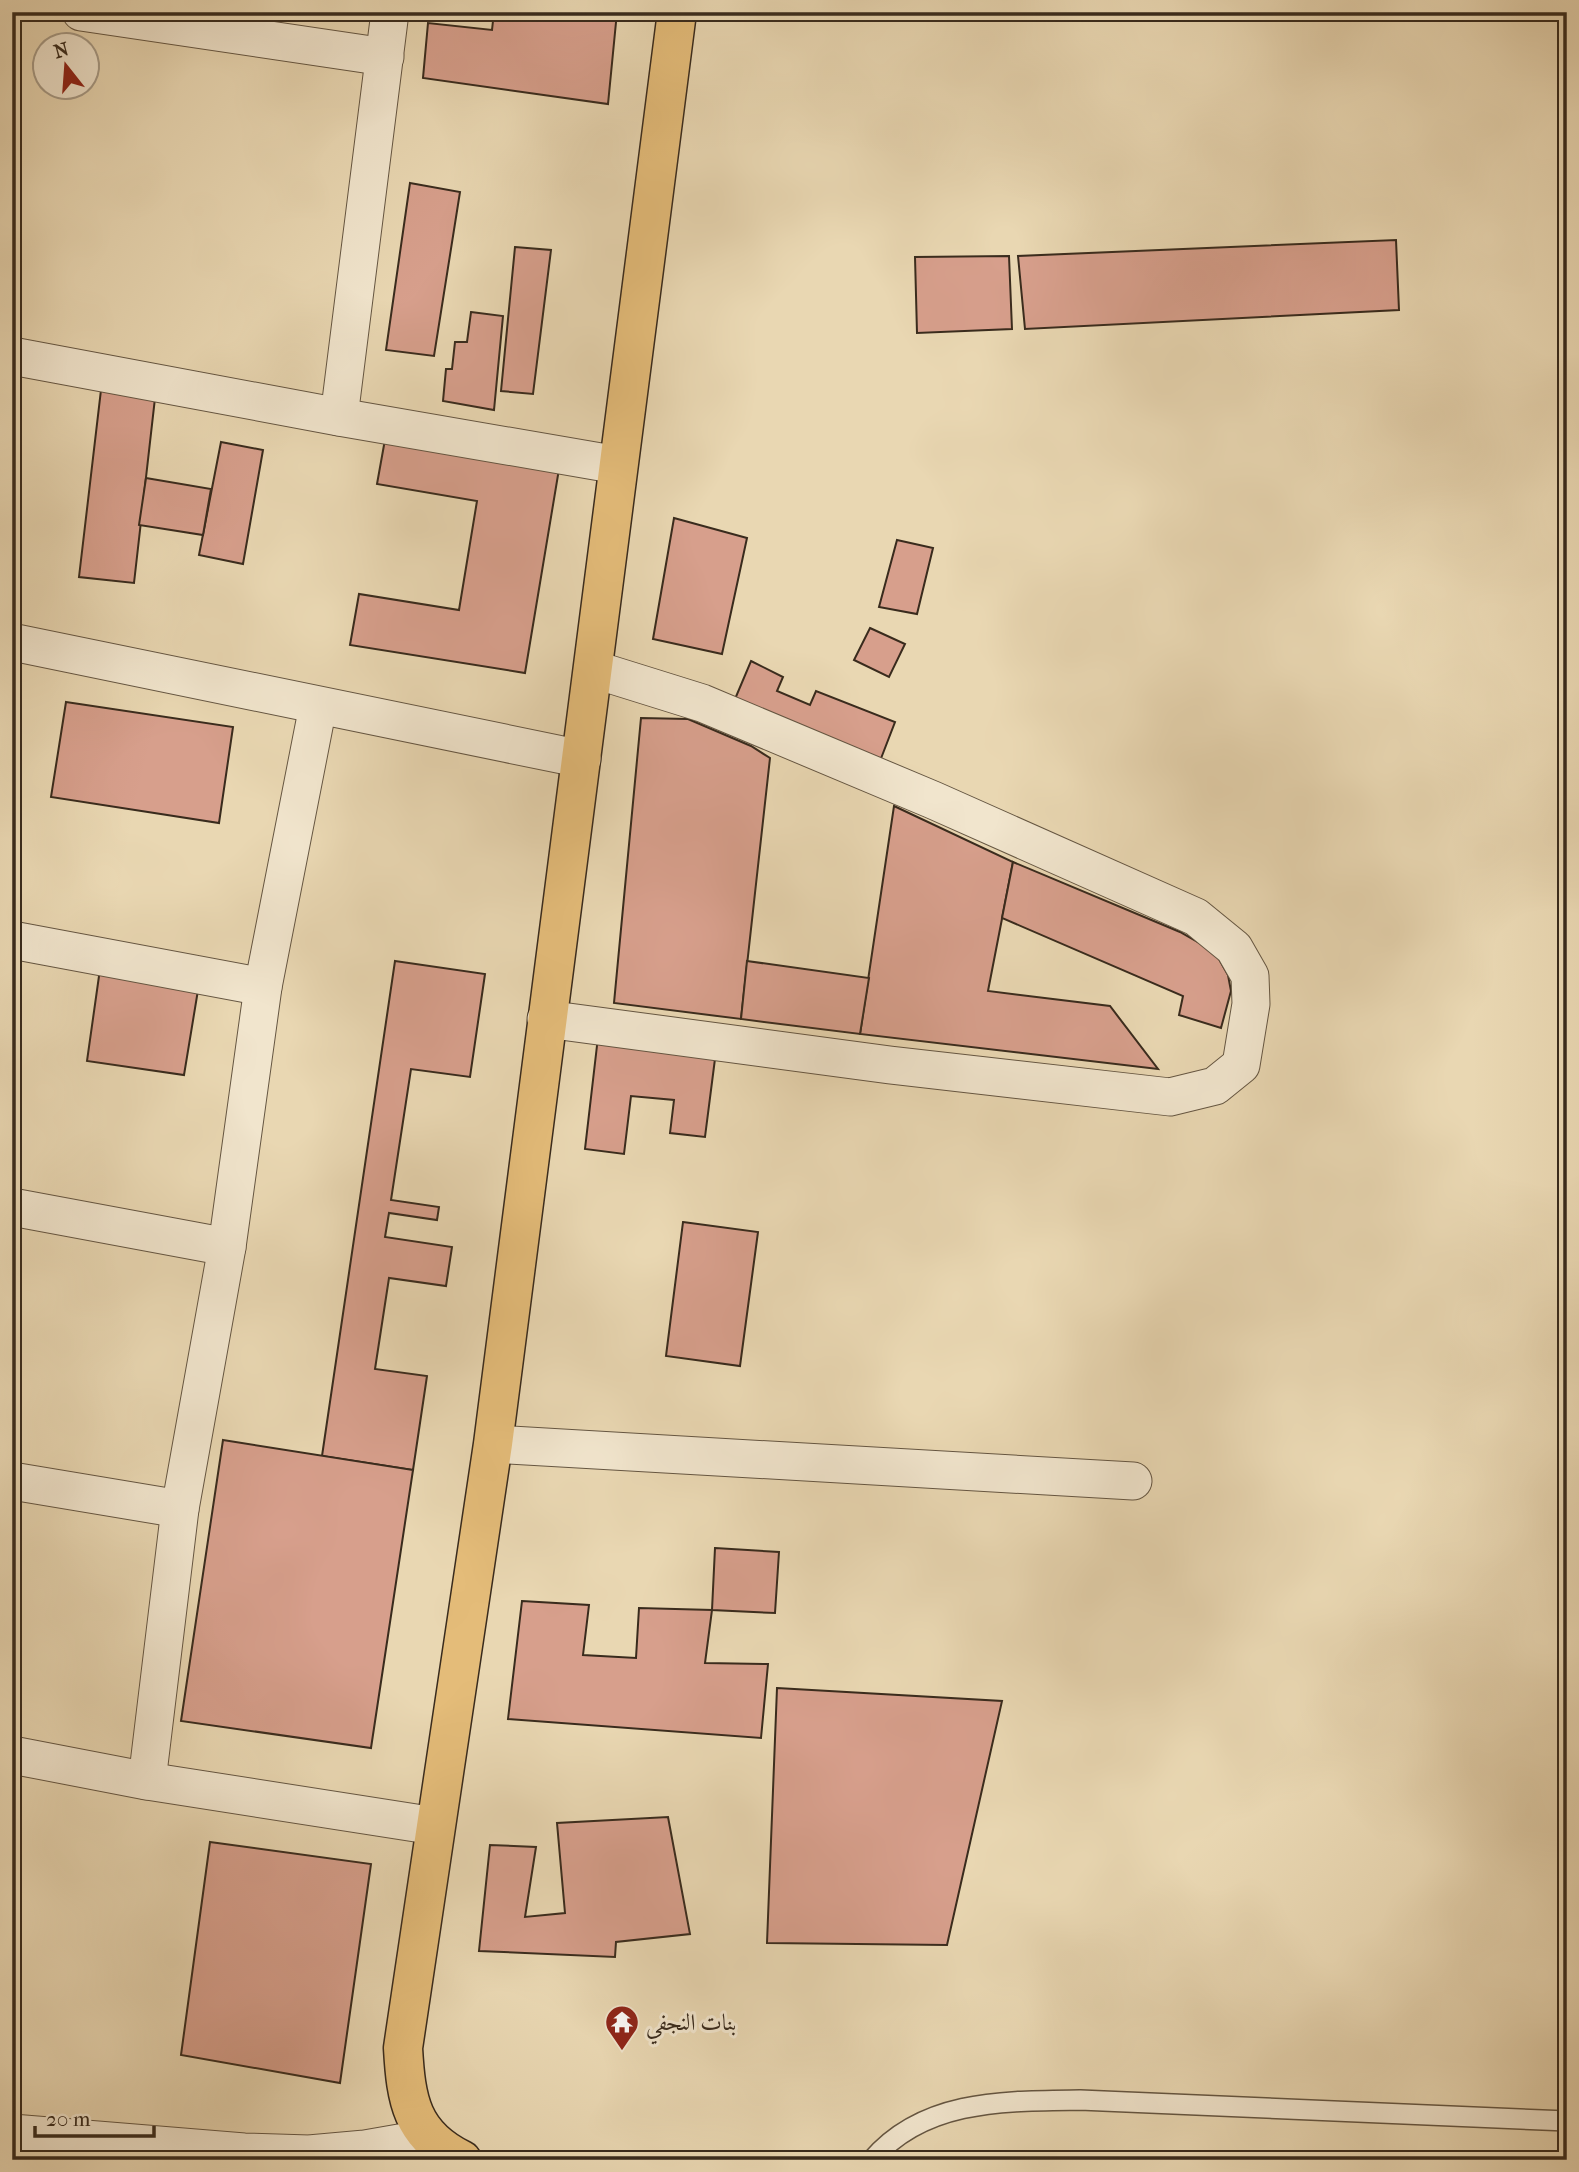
<svg xmlns="http://www.w3.org/2000/svg" width="1579" height="2172" font-family="'IM FELL French Canon',Amiri,serif">
<style>
.building{fill:#d79f8c;stroke:#392b1d;stroke-width:2}
.lines{fill:none;stroke-linecap:round;stroke-linejoin:round}
.service-casing{stroke:#655642;stroke-width:22}
.minor-casing{stroke:#655642;stroke-width:39}
.primary-casing{stroke:#392b1d;stroke-width:41}
.service{stroke:#f1e5cd;stroke-width:19}
.minor{stroke:#f1e5cd;stroke-width:37}
.primary{stroke:#e4bc79;stroke-width:38}
.labels{text-anchor:middle;dominant-baseline:central;stroke-width:6;stroke-linejoin:round;paint-order:stroke}
.poi-label{font-size:23px;fill:#392b1d;stroke:#f1e5cd;text-anchor:start}
</style>
<rect width="100%" height="100%" fill="#e9d7b2"/>
<filter id="stains"><feTurbulence type="fractalNoise" baseFrequency=".00286" numOctaves="4"/><feColorMatrix values="0 0 0 0 .2 0 0 0 0 .09 0 0 0 0 .02 0 0 0 .5 -.17"/></filter>
<radialGradient id="worn" r=".72"><stop offset=".6" stop-color="#630" stop-opacity="0"/><stop offset="1" stop-color="#630" stop-opacity=".3"/></radialGradient>
<g class="building">
<polygon points="200,12 247,12 246,21"/>
<polygon points="494,12 617,12 608,104 423,78 428,23 492,30"/>
<polygon points="410,183 460,192 434,356 386,350"/>
<polygon points="1396,240 1399,310 1025,329 1018,256"/>
<polygon points="515,247 551,250 533,394 501,391"/>
<polygon points="1009,256 1012,329 917,333 915,257"/>
<polygon points="471,312 503,316 494,410 443,401 446,369 452,369 455,342 467,342"/>
<polygon points="101,390 155,398 134,583 79,577"/>
<polygon points="386,434 560,463 525,673 350,645 359,594 459,610 477,501 377,484"/>
<polygon points="221,442 263,450 243,564 199,555"/>
<polygon points="146,478 211,489 203,535 139,525"/>
<polygon points="674,518 747,538 722,654 653,639"/>
<polygon points="897,540 933,548 917,614 879,607"/>
<polygon points="870,628 905,644 889,677 854,660"/>
<polygon points="751,661 783,677 777,691 810,705 816,691 895,722 880,761 735,699"/>
<polygon points="66,702 233,727 219,823 51,797"/>
<polygon points="641,718 688,719 751,746 770,758 741,1019 614,1003"/>
<polygon points="894,806 1013,862 988,991 1110,1006 1158,1069 860,1034"/>
<polygon points="1013,862 1180,932 1215,952 1228,975 1231,991 1221,1028 1179,1015 1183,996 1002,918"/>
<polygon points="395,961 485,974 470,1077 411,1069 391,1200 439,1207 437,1220 389,1213 385,1237 452,1247 446,1286 389,1278 375,1369 427,1376 413,1470 322,1456"/>
<polygon points="747,961 869,978 860,1034 741,1019"/>
<polygon points="100,969 199,984 184,1075 87,1061"/>
<polygon points="598,1037 716,1051 705,1137 670,1133 674,1100 631,1096 624,1154 585,1149"/>
<polygon points="683,1222 758,1232 740,1366 666,1356"/>
<polygon points="223,1440 413,1470 371,1748 181,1721"/>
<polygon points="715,1548 779,1552 775,1613 712,1610"/>
<polygon points="522,1601 589,1605 583,1655 636,1658 639,1608 712,1610 705,1663 768,1664 761,1738 508,1719"/>
<polygon points="777,1688 1002,1701 947,1945 767,1943"/>
<polygon points="668,1817 690,1934 616,1942 615,1957 479,1951 490,1845 536,1847 525,1917 565,1913 557,1823"/>
<polygon points="210,1842 371,1864 340,2083 181,2055"/>
</g>
<g class="lines">
<g class="service-casing">
<path id="service" d="M872,2160c52,-61 134,-59 208,-60l487,21"/>
</g>
<g class="minor-casing">
<g id="minor">
<polyline points="81,12 385,57"/>
<polyline points="12,356 339,417 618,465"/>
<polyline points="339,417 390,12"/>
<polyline points="12,642 582,759"/>
<polyline points="12,940 263,987"/>
<polyline points="546,1019 890,1065 1170,1097 1215,1086 1241,1065 1251,1004 1250,976 1234,948 1196,917 933,800 702,703 593,669"/>
<polyline points="12,1207 227,1247"/>
<polyline points="493,1444 1133,1481"/>
<polyline points="12,1481 180,1509"/>
<polyline points="12,1755 147,1781 435,1826"/>
<polyline points="147,1781 180,1509 227,1247 263,987 318,706"/>
<polyline points="12,2133 244,2152 309,2154 365,2149 428,2138"/>
</g>
</g>
<g class="primary-casing">
<path id="primary" d="M462,2160c-51,-25 -56,-60 -59,-112l90,-604 184,-1432"/>
</g>
<use href="#service" class="service"/>
<use href="#minor" class="minor"/>
<use href="#primary" class="primary"/>
</g>
<defs>
<g id="temple-pin" transform="scale(1.75)"><path d="M0 17L-7.5 6A9.5 9.5 0 1 1 7.5 6Z" fill="#8f2418" stroke="#f1e5cd"/><path d="M0-6L5-2H3V0L6.5 2.5H4V6H1.5V3h-3V6H-4V2.5H-6.5L-3 0V-2H-5Z" fill="#fff"/></g>
</defs>
<g fill-rule="evenodd">
<use href="#temple-pin" x="622" y="2022"/>
</g>
<g class="labels">
<g class="poi-label">
<text x="646" y="2022">بنات النجفي</text>
</g>
</g>
<rect width="1579" height="2172" fill="none" stroke="#e9d7b2" stroke-width="42"/>
<rect x="14" y="14" width="1551" height="2144" fill="none" stroke="#392b1d" stroke-width="3.5"/>
<rect x="21" y="21" width="1537" height="2130" fill="none" stroke="#392b1d" stroke-width="2"/>
<g transform="translate(66 66) rotate(343)"><circle r="33" fill="#f1e5cd" stroke="#a79b87" stroke-width="2"/>
<path d="M0-5L12 26L0 18L-12 26Z" fill="#8f2418"/>
<text y="-10" font-size="19" font-weight="bold" text-anchor="middle" fill="#392b1d">N</text>
</g>
<path d="M35 2126v10h119v-10" fill="none" stroke="#392b1d" stroke-width="3.5"/>
<text x="46" y="2126" font-size="21" fill="#392b1d" stroke="#f1e5cd" stroke-width="5" paint-order="stroke">20 m</text>
<rect width="100%" height="100%" filter="url(#stains)"/>
<rect width="100%" height="100%" fill="url(#worn)"/>
</svg>
